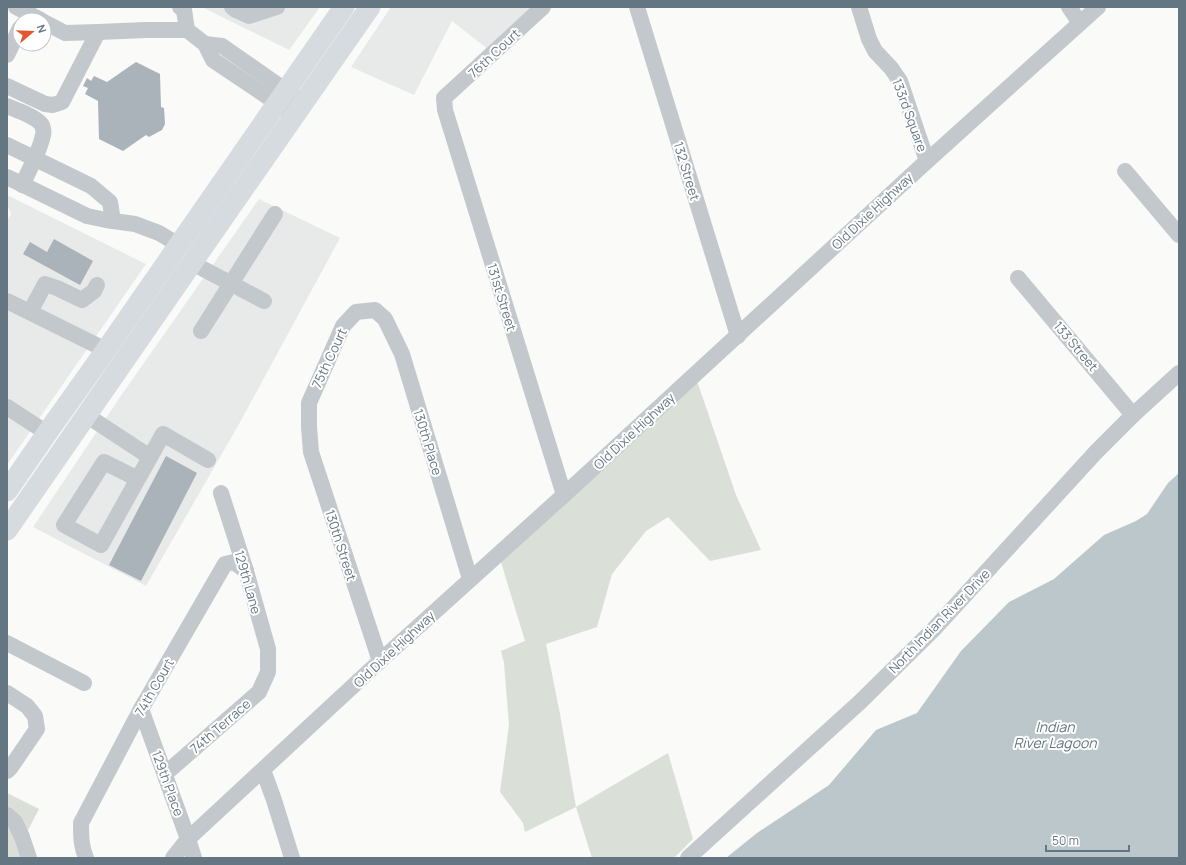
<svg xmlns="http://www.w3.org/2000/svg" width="1186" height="865" font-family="Manrope,sans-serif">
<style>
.built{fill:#e8e9e9}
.green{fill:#dadfd7}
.water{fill:#bbc7cb}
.building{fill:#aab3b9}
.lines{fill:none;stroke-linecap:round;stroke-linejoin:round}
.minor{stroke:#c3c8cc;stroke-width:16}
.major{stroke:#d6dbdf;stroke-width:21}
.labels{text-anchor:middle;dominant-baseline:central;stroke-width:4;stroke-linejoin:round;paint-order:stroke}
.street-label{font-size:13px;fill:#657683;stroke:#fff}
.water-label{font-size:14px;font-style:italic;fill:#60757c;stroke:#fff}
</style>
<rect width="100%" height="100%" fill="#fafaf8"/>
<g class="built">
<polygon points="202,7 320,7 289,50"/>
<polygon points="391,7 549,7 499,58 452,21 414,95 351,67"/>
<polygon points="7,195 146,264 7,465 7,221 11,214 7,204"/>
<polygon points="259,199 340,238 239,424 146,586 33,527 120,397"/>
</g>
<g class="green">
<polygon points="697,381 736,495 761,550 710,561 668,517 646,531 612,574 597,627 546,644 560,714 576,807 668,753 693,839 674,858 592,858 576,807 525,832 523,823 500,792 509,725 504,663 501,651 525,641 501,562"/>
<polygon points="7,793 39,809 27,832 35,858 7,858"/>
</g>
<polygon class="water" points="1179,473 1179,858 726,858 757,833 829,785 876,730 917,713 961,651 1009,602 1054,579 1104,535 1136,521 1147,514 1168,483"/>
<g class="building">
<polygon points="136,62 160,74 161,107 164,108 165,124 162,130 149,137 146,135 123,151 99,139 98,101 85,94 88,88 83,86 87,78 91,81 94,76 107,82"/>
<polygon points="54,239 93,261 80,285 23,254 30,242 47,252"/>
<polygon points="166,456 197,473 141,581 109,565"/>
</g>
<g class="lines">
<g class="minor">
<polyline points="16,7 41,20"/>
<polyline points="180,7 184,10 187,30"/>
<polyline points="232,7 236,10 249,16 277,7"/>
<polyline points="543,7 444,98 445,110 564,495"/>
<polyline points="637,7 738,336"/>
<polyline points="859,7 869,39 875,51 891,68 900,81 927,161"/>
<polyline points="1069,7 1080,23"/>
<polyline points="44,22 65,33 98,32 146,30 187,30 205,44 213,60 286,109"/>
<polyline points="205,44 222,46 295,97"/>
<polyline points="7,55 20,28"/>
<polyline points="7,86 45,104 53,105 62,102 98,32"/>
<path d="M7,106c9,4 28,10 34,18 2,2 3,8 2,11 -3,16 -14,35 -21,50"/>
<polyline points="7,145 91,186 110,202 113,221"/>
<polyline points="1125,171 1179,235"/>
<polyline points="7,177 87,216 106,220 135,224 159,233 179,245"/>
<polyline points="192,263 264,301"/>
<polyline points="1018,278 1133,415"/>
<polyline points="7,301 106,350"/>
<polyline points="30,312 45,284 57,288 82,300 94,291 97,285"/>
<polyline points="201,331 275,214"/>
<polyline points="7,407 47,433"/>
<polyline points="86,415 150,457"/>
<polyline points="138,479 104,462 64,525 101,545 163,434 208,460"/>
<polyline points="7,643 84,683"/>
<polyline points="380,661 311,452 309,427 309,403 343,326 356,312 375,310 385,319 402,354 470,579"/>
<polyline points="7,693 27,706 35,716 37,729 11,767 7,771"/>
<polyline points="141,709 188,839 194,858"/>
<polyline points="263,770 274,800 292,858"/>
<polyline points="165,774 259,692 268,672 268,649 246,571 221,493"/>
<polyline points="7,815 15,822 22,837 29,858"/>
<path d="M86,858c-5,-12 -5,-22 -5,-35l60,-114 84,-145 9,-2 12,9"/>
<polyline points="173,858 188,839 380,661 564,495 927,161 1098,7"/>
<polyline points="688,858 860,702 934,629 1096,452 1133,415 1179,373"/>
</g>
<g class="major">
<polyline points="7,491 47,433 106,350 344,7"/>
<polyline points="7,530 214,231 370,7"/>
</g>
</g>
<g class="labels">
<g class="street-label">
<text transform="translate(494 53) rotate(-43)">76th Court</text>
<text transform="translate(910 115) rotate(70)">133rd Square</text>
<text transform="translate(687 171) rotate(73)">132 Street</text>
<text transform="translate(872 211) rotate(-43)">Old Dixie Highway</text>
<text transform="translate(502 297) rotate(73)">131st Street</text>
<text transform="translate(1076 346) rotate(50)">133 Street</text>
<text transform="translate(329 358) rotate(-65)">75th Court</text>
<text transform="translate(634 431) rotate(-43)">Old Dixie Highway</text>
<text transform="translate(428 442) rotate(73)">130th Place</text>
<text transform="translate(341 545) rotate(72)">130th Street</text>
<text transform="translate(248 582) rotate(74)">129th Lane</text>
<text transform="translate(939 621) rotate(-46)">North Indian River Drive</text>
<text transform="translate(394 649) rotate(-43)">Old Dixie Highway</text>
<text transform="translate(154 687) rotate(-60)">74th Court</text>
<text transform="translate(220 726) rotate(-41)">74th Terrace</text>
<text transform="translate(168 783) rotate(70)">129th Place</text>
</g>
<g class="water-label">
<text x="1055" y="726">Indian<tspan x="1055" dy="16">River Lagoon</tspan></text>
</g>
</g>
<rect width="1186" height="865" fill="none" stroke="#657683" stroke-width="16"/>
<g transform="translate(32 32) rotate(71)"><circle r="19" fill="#ffffff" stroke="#c1c8cd"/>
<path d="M0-3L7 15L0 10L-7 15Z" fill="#e4572e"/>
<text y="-6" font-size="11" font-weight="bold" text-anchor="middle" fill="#657683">N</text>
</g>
<path d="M1046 845v6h83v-6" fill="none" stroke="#657683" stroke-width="2"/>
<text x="1052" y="845" font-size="12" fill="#657683" stroke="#ffffff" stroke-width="3" paint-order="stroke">50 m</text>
</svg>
